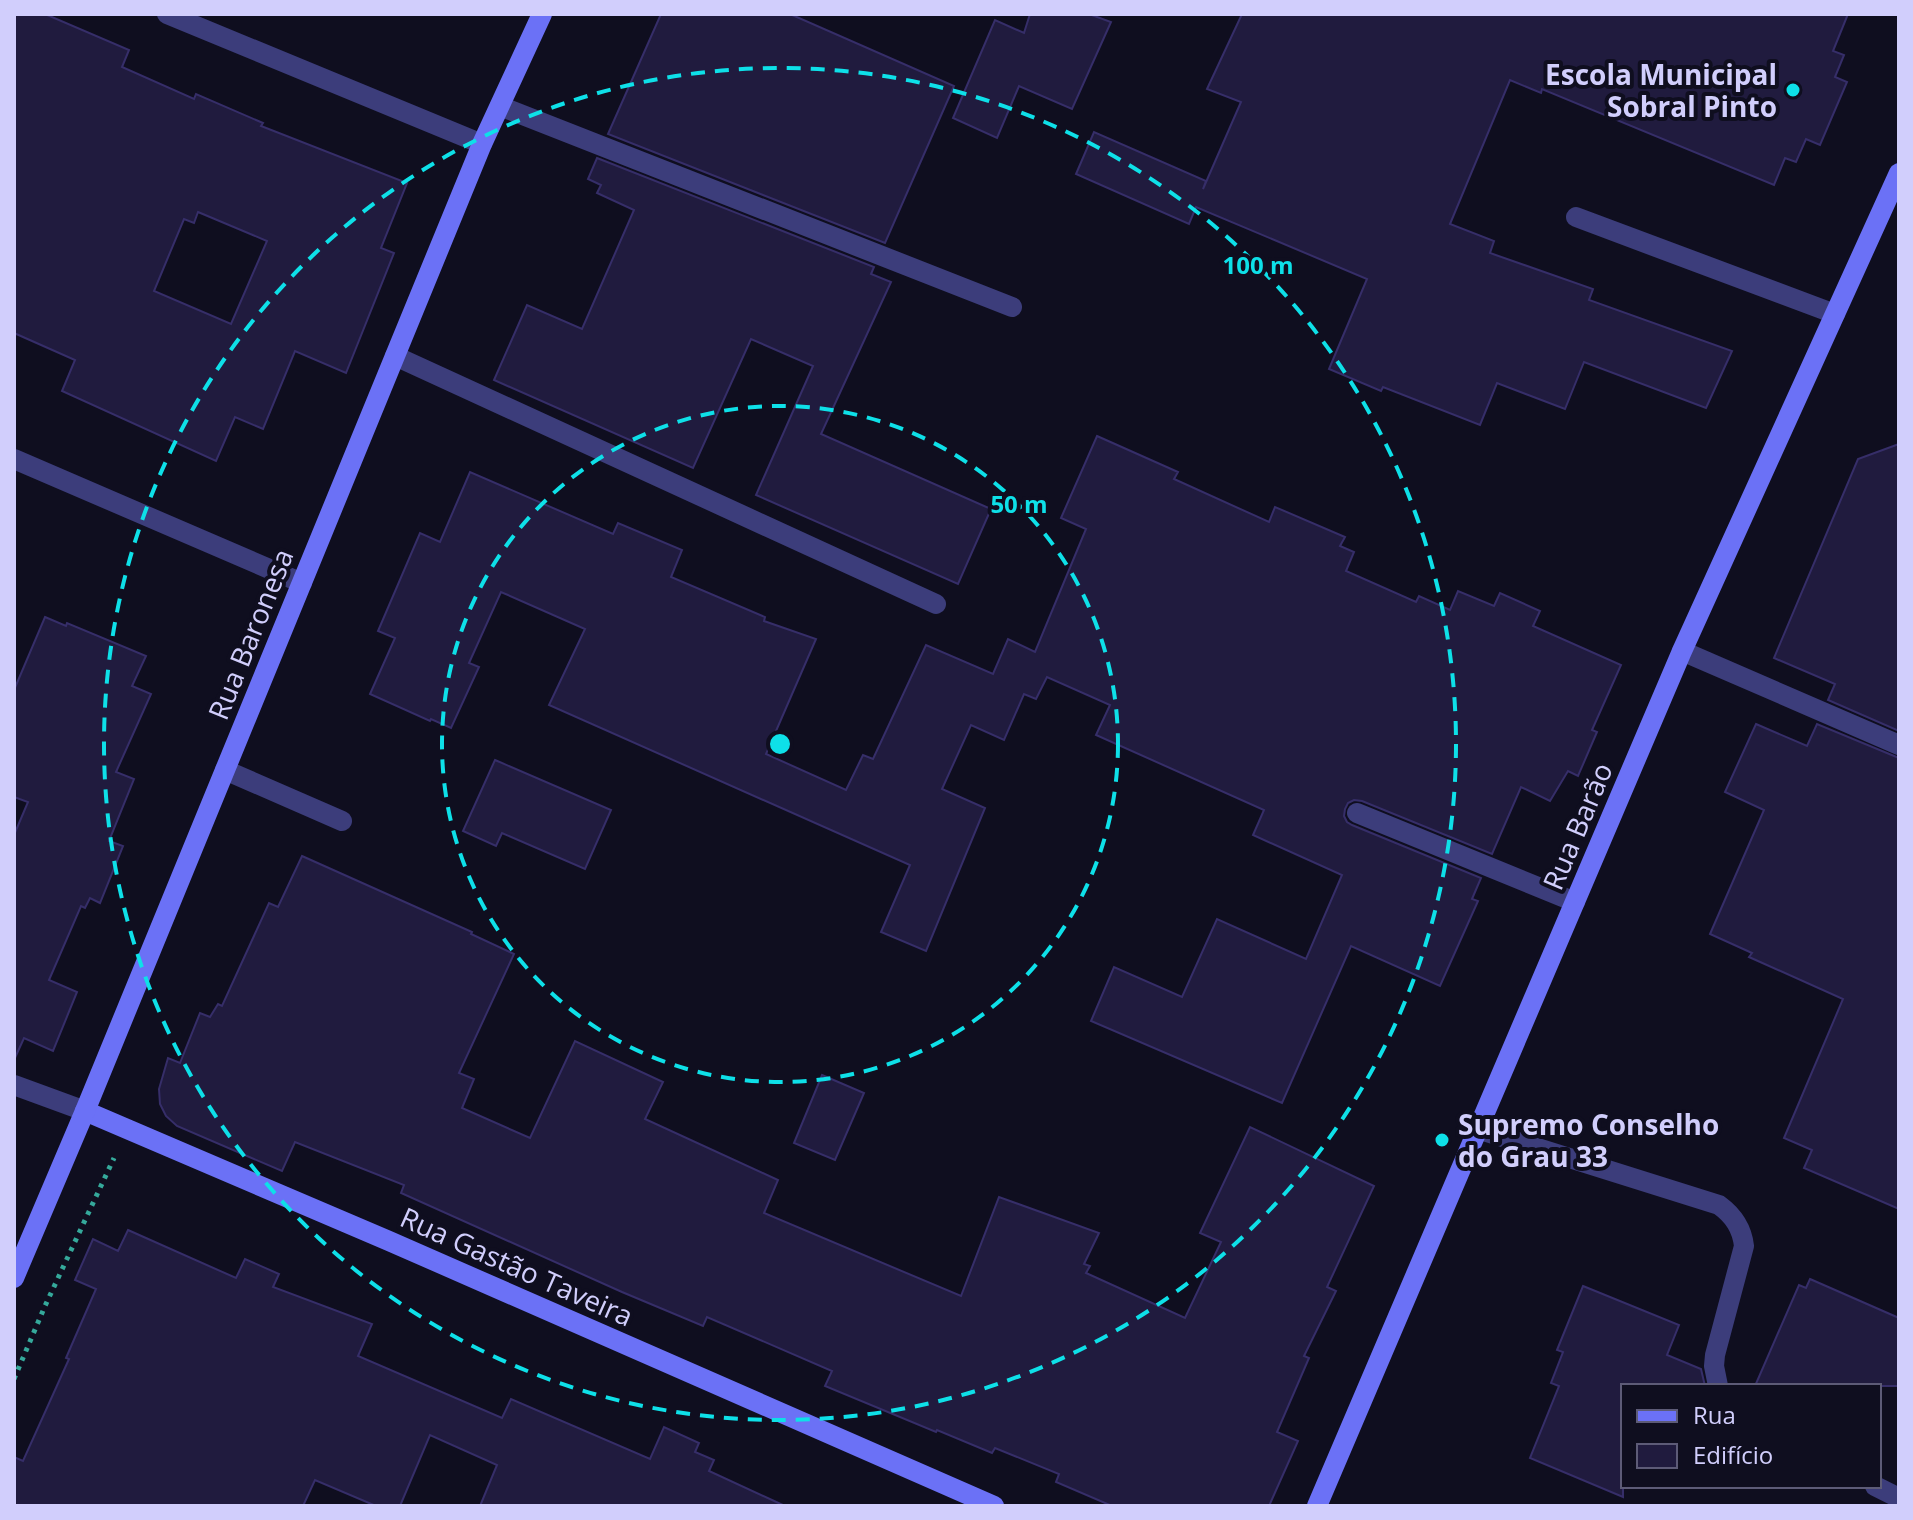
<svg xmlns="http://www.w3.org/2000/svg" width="1913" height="1520" font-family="'Open Sans',sans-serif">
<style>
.building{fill:#201b3e;stroke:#362e69;stroke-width:2;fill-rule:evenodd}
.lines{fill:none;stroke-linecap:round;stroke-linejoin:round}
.path{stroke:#35a99b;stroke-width:5;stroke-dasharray:4 6;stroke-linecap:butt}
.lane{stroke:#3c3d7b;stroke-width:20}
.street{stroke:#3c3d7b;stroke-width:20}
.secondary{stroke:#6b71f6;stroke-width:20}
.ring{fill:none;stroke:#0ee0e8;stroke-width:4;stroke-dasharray:14 10}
.poi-dot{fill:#0ee0e8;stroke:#0f0e1f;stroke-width:3}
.labels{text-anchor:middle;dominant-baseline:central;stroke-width:8;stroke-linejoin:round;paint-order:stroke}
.poi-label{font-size:28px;font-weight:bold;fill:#d1cefc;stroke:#0f0e1f;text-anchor:end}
.street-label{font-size:28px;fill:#d1cefc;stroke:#0f0e1f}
.centre{fill:#0ee0e8;stroke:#0f0e1f;stroke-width:4}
.ring-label{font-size:24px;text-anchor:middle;font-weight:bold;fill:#0ee0e8;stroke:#0f0e1f;stroke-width:8;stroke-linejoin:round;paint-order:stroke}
</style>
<rect width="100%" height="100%" fill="#0f0e1f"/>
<g class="building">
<path d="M14,14h31l84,36 -7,17 72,32 2,-5 67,29 -2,3 146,57 -26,65 13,5 -48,120 -51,-22 -32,78 -28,-12 -19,44 -154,-70 13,-31 -61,-27zM198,212l69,29 -36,83 -77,-33 30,-72 10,4z"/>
<polygon points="661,14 790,14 954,86 885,243 608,134"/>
<polygon points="1030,14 1089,14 1111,22 1072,109 1019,86 997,138 953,118 995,20 1024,33"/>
<polygon points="1242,14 1848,14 1833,51 1844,55 1835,77 1847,82 1820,145 1806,139 1796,162 1785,158 1774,185 1542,89 1541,93 1510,80 1450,224 1494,241 1490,253 1593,289 1589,300 1732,351 1706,408 1584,362 1565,409 1497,383 1480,425 1383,387 1381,391 1329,369 1367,279 1196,207 1189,224 1076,174 1094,132 1206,181 1203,189 1241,102 1207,89"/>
<polygon points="597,158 874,267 871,274 891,282 821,434 991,509 958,584 756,495 813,366 751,339 693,468 494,380 527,305 582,329 634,210 597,193 601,185 588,179"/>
<polygon points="1097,436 1178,472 1174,479 1269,522 1275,507 1345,537 1340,546 1354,552 1346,571 1416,602 1419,596 1450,610 1458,591 1494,606 1500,593 1540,611 1533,626 1621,665 1592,730 1597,732 1578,776 1568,771 1550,801 1521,787 1492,854 1362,801 1354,800 1348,803 1345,809 1344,816 1347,822 1352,825 1481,878 1472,899 1478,901 1440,986 1351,946 1282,1103 1091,1021 1114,967 1182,997 1217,919 1306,959 1342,875 1253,835 1264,810 1096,735 1110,705 1047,677 1036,699 1024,694 1004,740 971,725 942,789 985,808 926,951 881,932 910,865 549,705 585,629 501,592 469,663 479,667 451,728 431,719 430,721 370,694 395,638 378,631 420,533 440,542 470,472 613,534 618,523 682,550 671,577 765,617 764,621 816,639 766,754 846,790 863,755 873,759 926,645 993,674 1008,639 1035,652 1086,529 1061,518"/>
<polygon points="1899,444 1899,731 1828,700 1835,684 1774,658 1858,459"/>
<polygon points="45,617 66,626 67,623 146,656 132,686 151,694 116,772 134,779 109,841 123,846 100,903 90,898 85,908 81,906 49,980 77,992 53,1051 24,1038 14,1060 14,835 28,802 14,797 14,690"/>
<polygon points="1756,724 1807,746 1817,724 1899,758 1899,1209 1804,1168 1812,1150 1784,1138 1843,999 1749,957 1752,953 1710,934 1764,810 1725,792"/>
<polygon points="495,760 611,810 585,869 502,833 496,846 463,831"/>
<polygon points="302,856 472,932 471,934 514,954 459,1073 474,1079 462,1108 530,1138 575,1041 663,1082 645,1119 778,1180 764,1213 961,1296 999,1197 1099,1233 1084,1264 1090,1266 1086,1273 1185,1318 1221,1242 1200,1233 1250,1127 1374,1186 1327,1287 1336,1291 1304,1356 1309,1358 1277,1432 1298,1441 1269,1506 1112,1506 1056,1482 1059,1474 995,1448 992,1453 937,1430 936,1432 825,1386 832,1371 707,1317 703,1326 622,1292 401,1193 404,1185 295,1142 282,1171 177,1126 166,1116 160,1104 159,1089 168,1058 180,1063 200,1013 210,1017 218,1004 222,1006 269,903 278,907"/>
<polygon points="822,1075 864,1093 835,1160 794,1143"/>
<polygon points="128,1230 236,1278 245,1259 279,1274 273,1287 372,1324 358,1356 502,1418 511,1399 650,1459 664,1427 699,1443 695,1452 714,1460 709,1471 785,1506 480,1506 497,1465 430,1435 400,1506 376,1506 315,1480 303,1506 14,1506 14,1457 23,1461 69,1359 66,1358 96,1289 75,1280 93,1239 118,1251"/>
<polygon points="1810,1279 1899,1318 1899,1386 1755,1386 1799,1285 1806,1288"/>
<polygon points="1583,1286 1679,1325 1667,1355 1701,1369 1705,1386 1623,1386 1623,1497 1530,1458 1559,1386 1551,1383 1563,1352 1557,1350"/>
</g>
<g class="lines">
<polyline class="path" points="14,1379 45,1306 114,1158"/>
<g class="lane">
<polyline points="500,106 1012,307"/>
<polyline points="1576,217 1835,314"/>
<polyline points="395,356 936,604"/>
<polyline points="14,459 302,583"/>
<polyline points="225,770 342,821"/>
<polyline points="1357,813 1575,902"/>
<path d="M1477,1129l242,76c15,11 23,23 25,41l-29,109 -1,11 4,20"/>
<polyline points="1875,1486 1899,1498"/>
</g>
<g class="street">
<polyline points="167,14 482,144"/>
<polyline points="1682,651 1899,745"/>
<polyline points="14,1085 85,1111"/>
</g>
<g class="secondary">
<polyline points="85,1111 389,1241 994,1506"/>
<polyline points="14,1278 85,1111 482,144 542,14"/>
<polyline points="1317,1506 1682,651 1899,173"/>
</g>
</g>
<g class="ring">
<circle cx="780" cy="744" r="338"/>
<circle cx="780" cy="744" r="676"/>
</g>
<g class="poi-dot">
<circle cx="1793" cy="90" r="8"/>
<circle cx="1442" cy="1140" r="8"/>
</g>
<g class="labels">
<g class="poi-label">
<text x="1777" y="74">Escola Municipal<tspan x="1777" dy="32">Sobral Pinto</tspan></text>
<text x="1458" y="1124" text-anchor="start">Supremo Conselho<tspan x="1458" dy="32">do Grau 33</tspan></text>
</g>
<g class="street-label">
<text transform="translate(250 634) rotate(-68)">Rua Baronesa</text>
<text transform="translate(1577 826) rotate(-67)">Rua Barão</text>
<text transform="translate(517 1266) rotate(24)">Rua Gastão Taveira</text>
</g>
</g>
<circle cx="780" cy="744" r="12" class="centre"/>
<g class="ring-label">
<text x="1258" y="274">100 m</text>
<text x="1019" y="513">50 m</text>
</g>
<rect width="1913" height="1520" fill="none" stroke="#d1cefc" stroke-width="32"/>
<rect x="1621" y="1384" width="260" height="104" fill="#0f0e1f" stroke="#5d5b77" stroke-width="2"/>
<rect x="1637" y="1410" width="40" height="12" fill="#6b71f6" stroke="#5d5b77" stroke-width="2"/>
<text x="1693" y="1424" font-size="24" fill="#d1cefc">Rua</text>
<rect x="1637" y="1444" width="40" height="24" fill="#201b3e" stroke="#5d5b77" stroke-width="2"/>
<text x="1693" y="1464" font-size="24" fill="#d1cefc">Edifício</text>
</svg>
